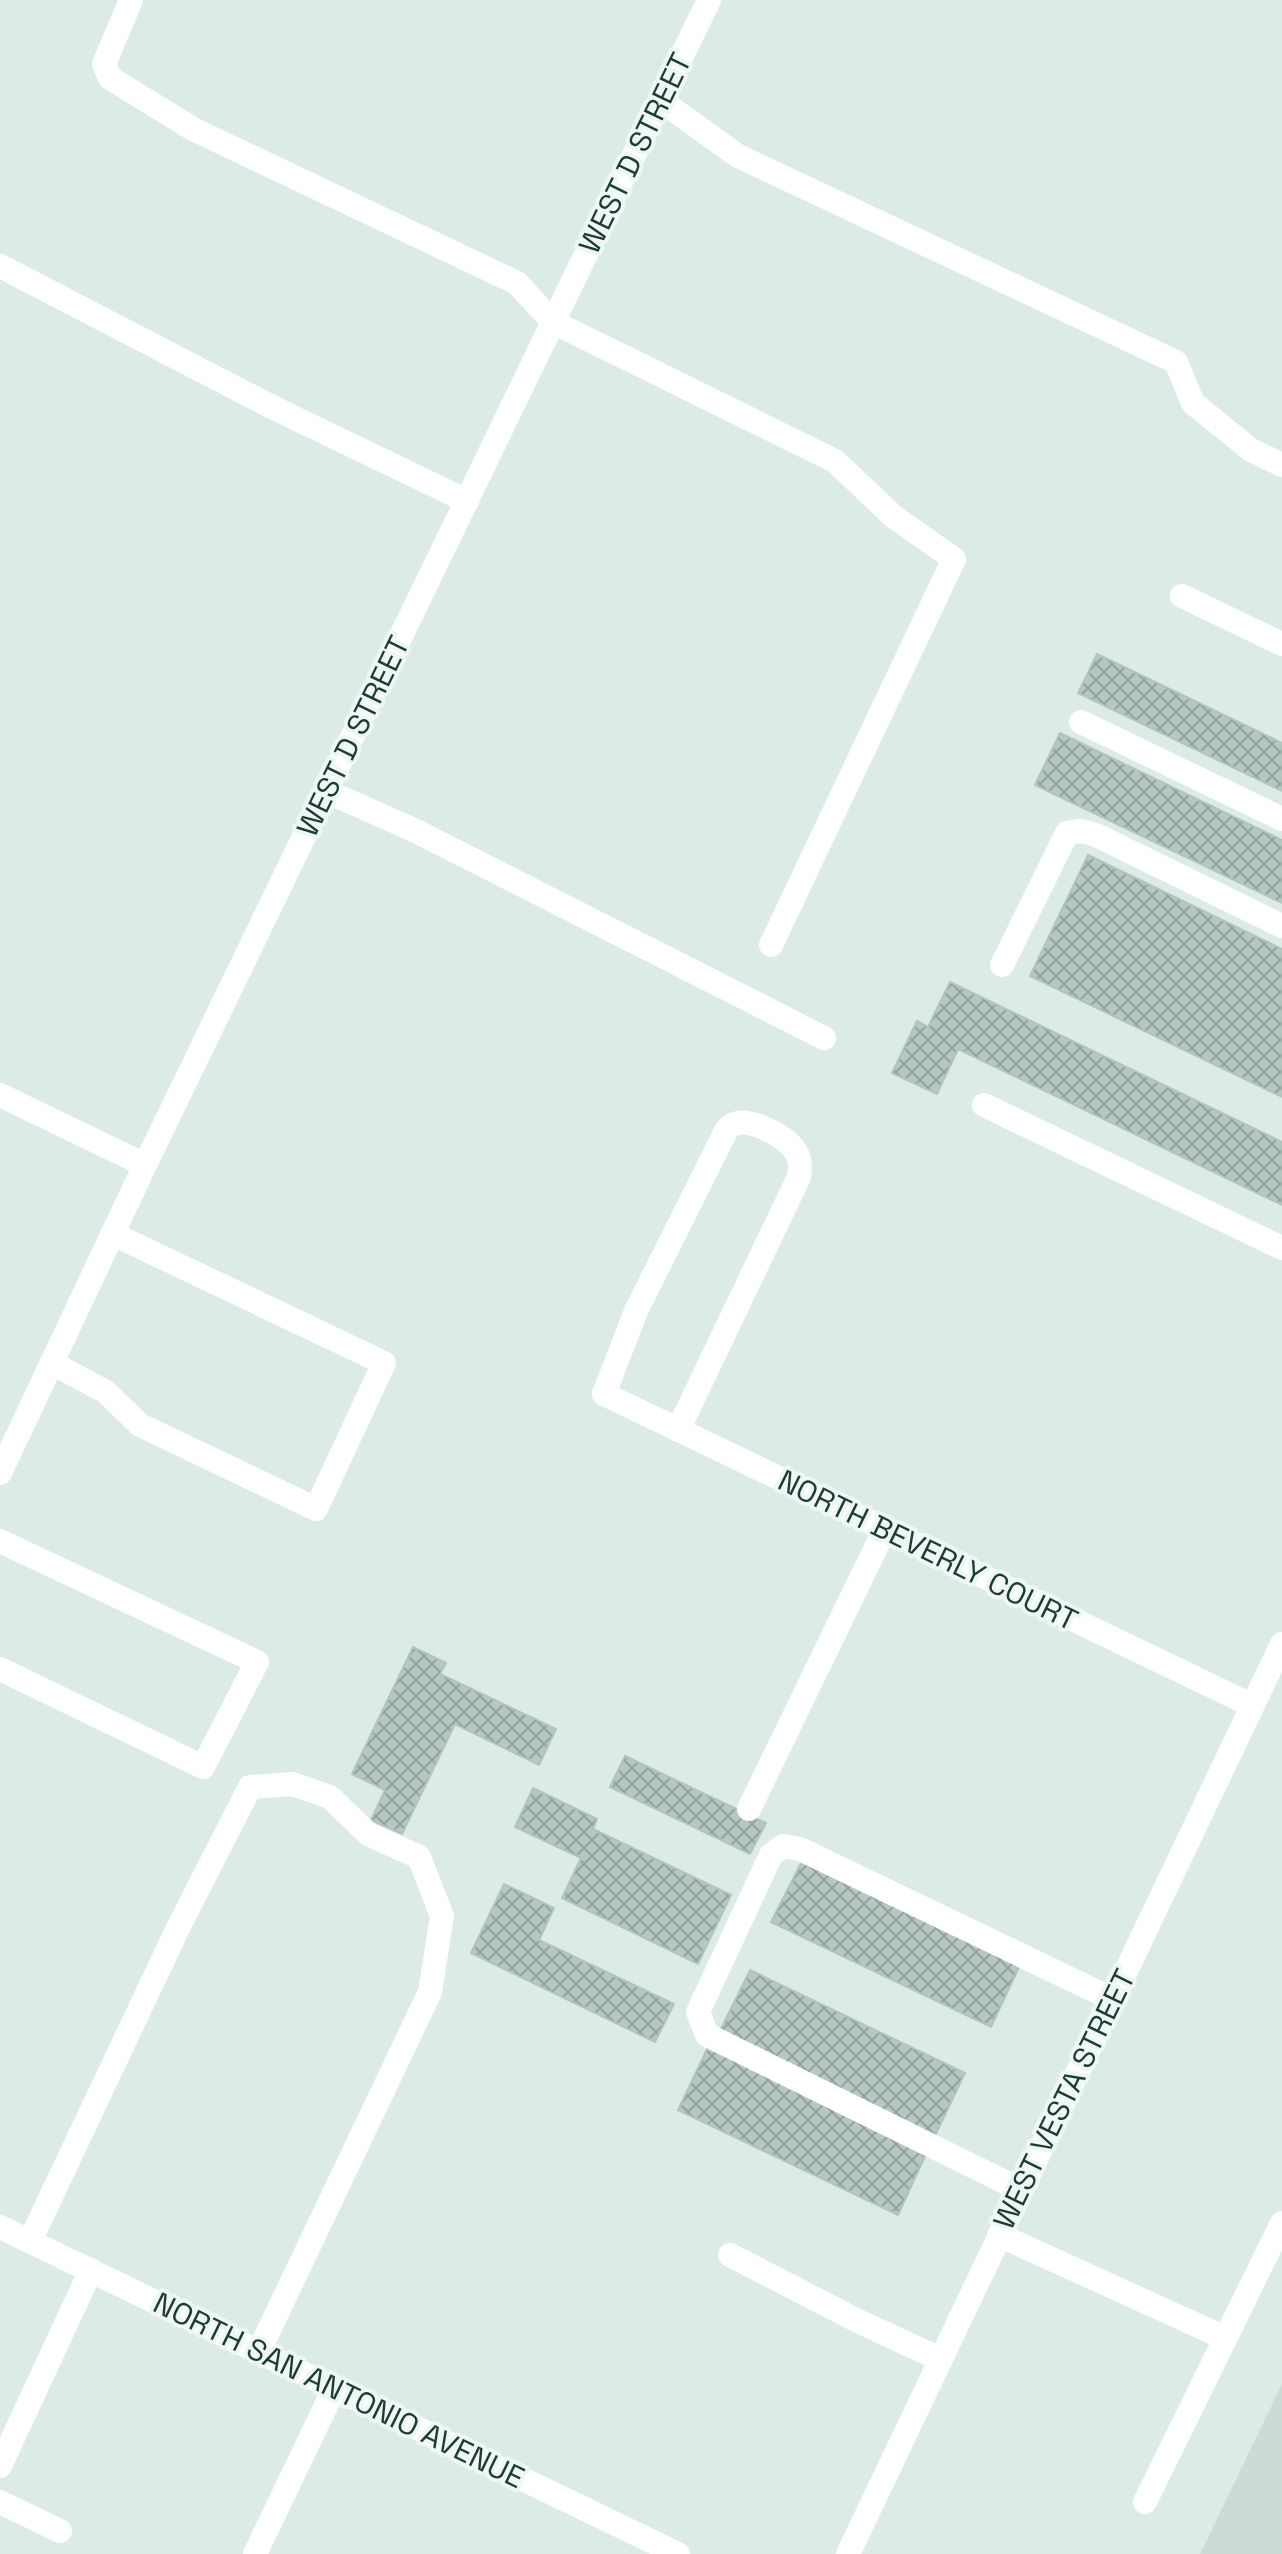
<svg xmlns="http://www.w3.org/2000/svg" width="1282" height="2554" font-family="'Space Grotesk',sans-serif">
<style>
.built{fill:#ccdbd4}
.building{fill:url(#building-cross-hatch);stroke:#b0c5bc;stroke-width:2}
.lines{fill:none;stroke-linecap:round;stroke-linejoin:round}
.lane{stroke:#fff;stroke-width:24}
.street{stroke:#fff;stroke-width:24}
.secondary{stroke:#fff;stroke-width:24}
.labels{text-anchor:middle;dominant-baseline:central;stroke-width:8;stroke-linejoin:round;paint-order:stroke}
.street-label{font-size:30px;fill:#1e3b33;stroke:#eef7f3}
</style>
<defs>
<pattern id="building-cross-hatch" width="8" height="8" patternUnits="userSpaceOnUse" patternTransform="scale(2)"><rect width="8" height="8" fill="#b6c8c1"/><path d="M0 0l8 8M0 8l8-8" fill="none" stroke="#93a49d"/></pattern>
</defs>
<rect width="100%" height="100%" fill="#ddebe5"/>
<polygon class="built" points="1282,2384 1282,2554 1200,2554"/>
<g class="building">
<polygon points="1097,654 1282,743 1282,791 1078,693"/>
<polygon points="1060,733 1282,840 1282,903 1035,785"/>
<polygon points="1088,855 1282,949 1282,1097 1030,976"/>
<polygon points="950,982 1282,1142 1282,1205 958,1049 937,1094 892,1073 917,1021 928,1027"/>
<polygon points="413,1647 446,1663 440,1674 556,1729 539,1765 455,1724 402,1834 371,1820 385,1790 352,1774"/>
<polygon points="625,1756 766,1823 750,1854 610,1787"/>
<polygon points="533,1788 597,1819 593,1829 731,1895 698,1964 562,1898 581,1858 515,1827"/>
<polygon points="802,1861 1020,1965 991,2027 771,1922"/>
<polygon points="504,1884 554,1908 539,1940 674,2004 655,2042 471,1953"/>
<polygon points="750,1970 965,2073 934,2138 718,2035"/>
<polygon points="708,2047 927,2152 898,2215 678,2110"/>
</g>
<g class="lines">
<g class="lane">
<polyline points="131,0 104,64 110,78 193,129 517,283 553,322 835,461 894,517 954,559 771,945"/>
<polyline points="660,100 738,156 1176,362 1193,403 1251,450 1282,465"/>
<polyline points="0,266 274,408 467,501"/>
<polyline points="1182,596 1282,644"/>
<polyline points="1081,722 1282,819"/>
<polyline points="326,791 416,831 824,1038"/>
<polyline points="1002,965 1067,833 1081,831 1096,835 1282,926"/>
<polyline points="984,1105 1282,1248"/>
<polyline points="52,1363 106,1392 140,1425 316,1509 384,1363 113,1234"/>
<path d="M604,1394l32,-83 86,-172c3,-6 5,-12 12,-15 16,-7 54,13 62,28 5,8 4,16 3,25l-121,253"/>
<polyline points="0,1541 257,1662 203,1767 0,1669"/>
<polyline points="749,1809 885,1529"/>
<polyline points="1021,2190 707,2035 698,2012 771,1855 783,1846 800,1849 1112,1999"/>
<polyline points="999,2235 1225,2338"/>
<polyline points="30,2241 178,1928 250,1787 292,1784 330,1797 368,1834 419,1857 442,1916 430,1992 259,2351"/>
<polyline points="730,2255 858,2321 940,2359"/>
<polyline points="0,2466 91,2270"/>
<polyline points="0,2502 60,2531"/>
<polyline points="1145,2502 1282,2223"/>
</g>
<g class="street">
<polyline points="0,1095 145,1165"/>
<polyline points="604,1394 1251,1705"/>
<polyline points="255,2554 335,2387"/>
<polyline points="848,2554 1282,1644"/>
</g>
<g class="secondary">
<polyline points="0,1473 145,1165 709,0"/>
<polyline points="0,2227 678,2554"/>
</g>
</g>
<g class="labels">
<g class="street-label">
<text transform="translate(635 153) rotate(-64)">WEST D STREET</text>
<text transform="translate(353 736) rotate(-64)">WEST D STREET</text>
<text transform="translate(928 1550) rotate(26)">NORTH BEVERLY COURT</text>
<text transform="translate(1064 2099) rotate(-64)">WEST VESTA STREET</text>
<text transform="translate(339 2390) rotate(26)">NORTH SAN ANTONIO AVENUE</text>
</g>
</g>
</svg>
